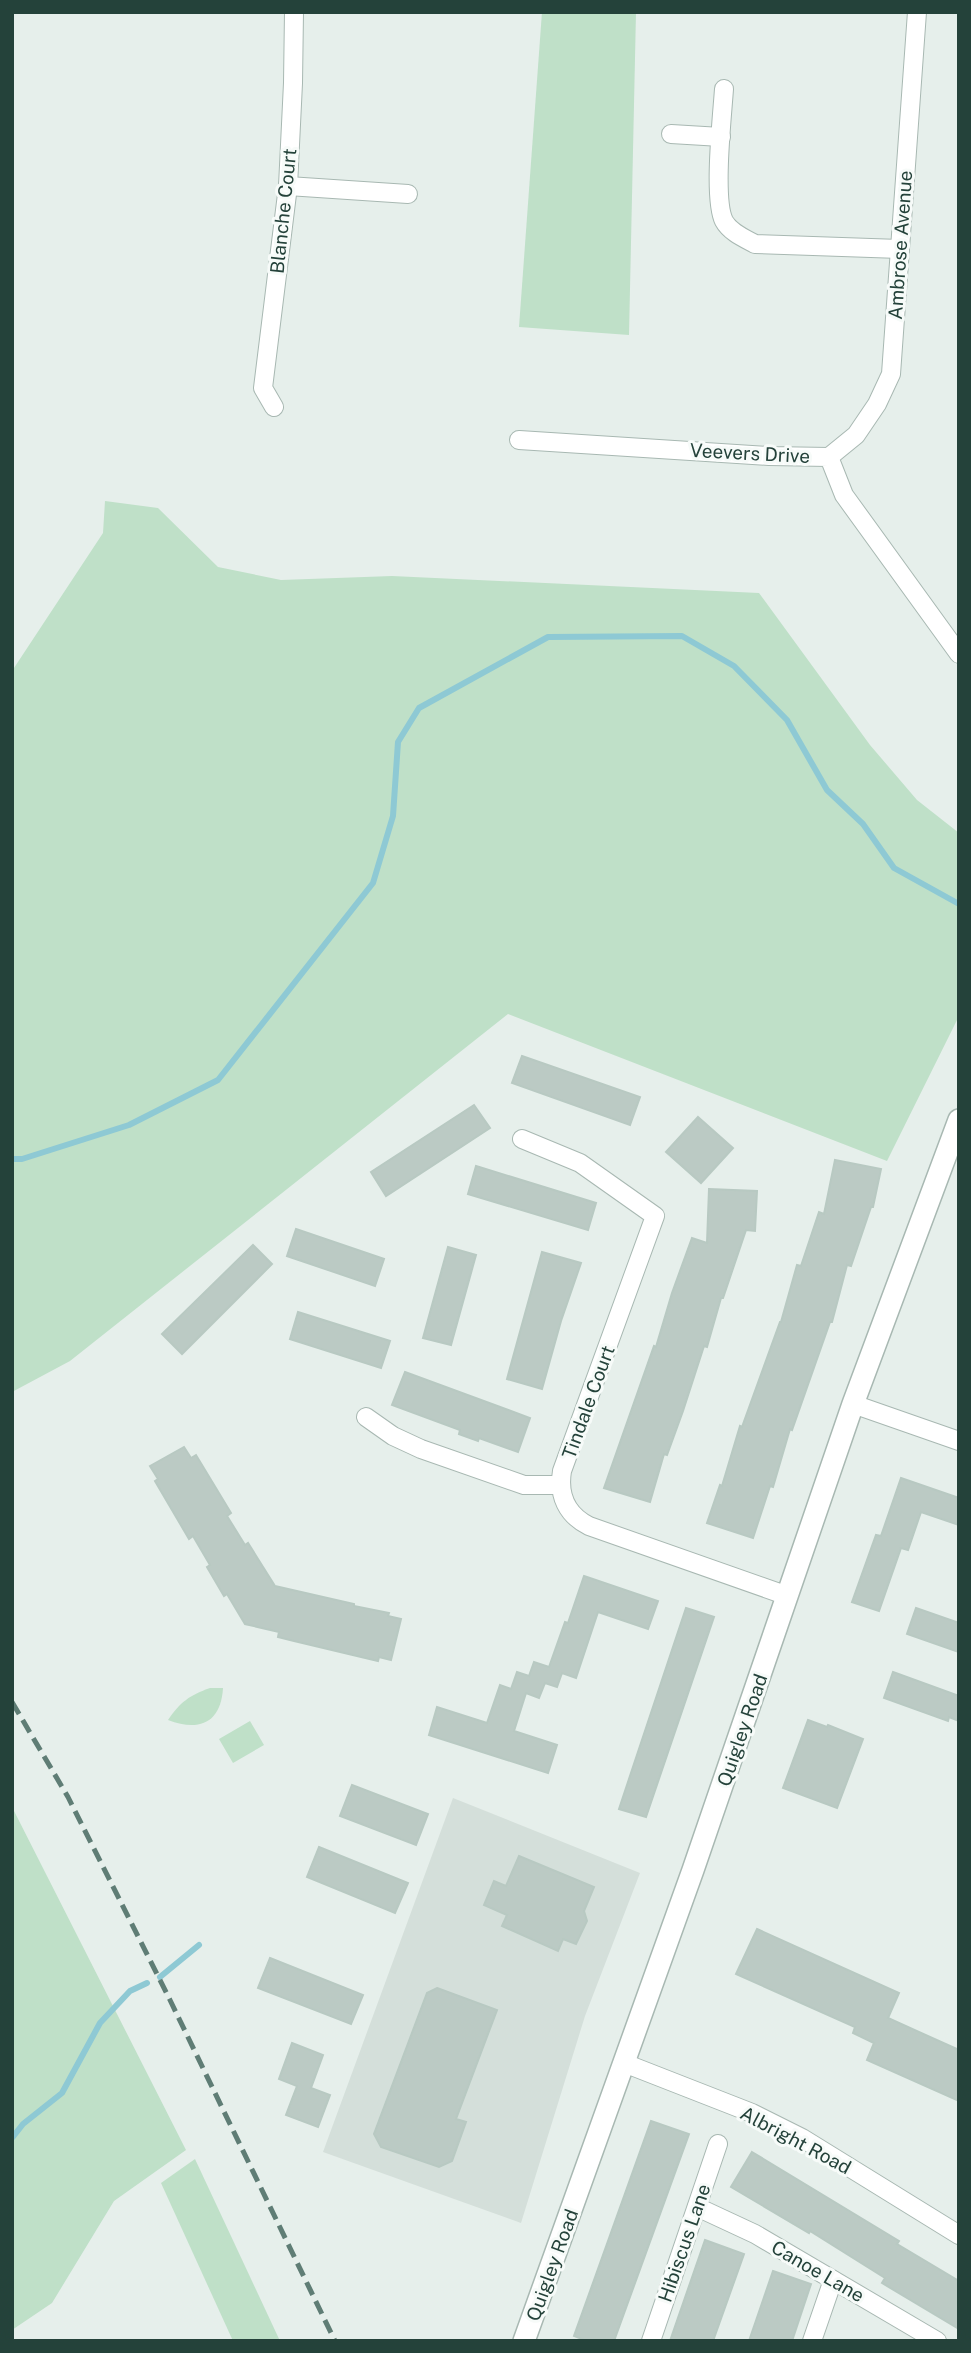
<svg xmlns="http://www.w3.org/2000/svg" width="971" height="2353" font-family="'Public Sans',sans-serif">
<style>
.built{fill:#d4dfda}
.green{fill:#bfe0c8}
.lines{fill:none;stroke-linecap:round;stroke-linejoin:round}
.stream{stroke:#8ec9d4;stroke-width:6}
.building{fill:#bbcac4;stroke:#b8c9c2;stroke-width:2}
.minor-casing{stroke:#a8b8b2;stroke-width:20}
.tertiary-casing{stroke:#a8b8b2;stroke-width:24}
.minor{stroke:#fff;stroke-width:18}
.tertiary{stroke:#fff;stroke-width:21}
.rail{stroke:#5f7d75;stroke-width:5;stroke-dasharray:14 7;stroke-linecap:butt}
.labels{text-anchor:middle;dominant-baseline:central;stroke-width:6;stroke-linejoin:round;paint-order:stroke}
.street-label{font-size:19px;fill:#24423a;stroke:#f7fbf9}
</style>
<rect width="100%" height="100%" fill="#e6efeb"/>
<polygon class="built" points="453,1798 640,1873 585,2016 521,2223 323,2152"/>
<g class="green">
<polygon points="542,12 636,12 629,335 519,327"/>
<polygon points="105,501 158,508 218,567 281,580 392,576 759,593 870,745 917,800 959,833 959,1016 887,1161 508,1014 70,1361 12,1392 12,671 103,533"/>
<path d="M210,1688h13c-2,35 -24,44 -55,32 12,-18 22,-25 42,-32z"/>
<polygon points="250,1721 264,1745 233,1763 219,1739"/>
<polygon points="12,1807 186,2150 114,2201 52,2303 12,2330"/>
<polygon points="195,2159 280,2341 233,2341 161,2183"/>
</g>
<g class="lines">
<g class="stream">
<polyline points="12,1159 22,1159 129,1125 218,1080 373,883 393,816 398,742 419,708 548,637 682,636 734,666 787,720 827,790 863,824 894,868 959,904"/>
<polyline points="160,1977 199,1945"/>
<polyline points="12,2138 23,2124 62,2093 100,2023 130,1991 147,1983"/>
</g>
</g>
<g class="building">
<polygon points="522,1056 640,1097 630,1125 512,1083"/>
<polygon points="474,1105 490,1128 386,1196 371,1172"/>
<polygon points="698,1117 733,1148 701,1183 666,1152"/>
<polygon points="835,1160 881,1169 873,1207 871,1207 851,1266 847,1265 832,1322 830,1322 792,1430 790,1429 773,1487 770,1486 753,1538 707,1523 720,1485 722,1486 740,1426 742,1427 780,1322 781,1322 797,1265 801,1266 819,1212 824,1214"/>
<polygon points="476,1166 596,1203 588,1230 468,1194"/>
<polygon points="709,1189 757,1191 755,1231 746,1230 723,1298 721,1298 707,1347 704,1346 683,1411 667,1455 664,1454 650,1502 604,1488 654,1346 656,1347 672,1293 692,1238 707,1243"/>
<polygon points="296,1229 384,1259 375,1286 287,1256"/>
<polygon points="253,1245 272,1264 182,1354 162,1334"/>
<polygon points="448,1247 476,1255 451,1345 423,1338"/>
<polygon points="542,1252 581,1263 561,1321 542,1389 507,1379"/>
<polygon points="298,1312 390,1341 381,1368 290,1339"/>
<polygon points="405,1372 530,1418 518,1452 479,1438 478,1441 459,1434 460,1430 392,1405"/>
<polygon points="184,1447 191,1458 196,1455 231,1513 227,1516 245,1545 248,1543 275,1586 354,1604 354,1606 389,1613 388,1616 401,1619 391,1660 379,1657 378,1661 294,1641 278,1637 279,1632 245,1624 227,1594 224,1596 207,1567 210,1565 193,1536 189,1539 155,1481 158,1479 150,1466"/>
<polygon points="901,1478 959,1498 959,1525 921,1512 908,1550 901,1548 879,1611 852,1602 876,1535 881,1536"/>
<polygon points="584,1576 658,1601 648,1629 598,1612 576,1678 562,1673 557,1687 545,1683 539,1698 526,1693 514,1731 557,1745 548,1773 429,1735 437,1707 487,1723 500,1685 511,1689 517,1672 529,1676 534,1662 549,1667 565,1622 568,1623"/>
<polygon points="686,1608 714,1617 646,1817 619,1809"/>
<polygon points="916,1608 959,1623 959,1652 907,1634"/>
<polygon points="893,1672 959,1696 959,1721 949,1717 948,1721 884,1698"/>
<polygon points="808,1720 827,1727 828,1725 863,1739 837,1808 783,1788"/>
<polygon points="352,1785 428,1814 416,1845 340,1816"/>
<polygon points="319,1847 408,1883 395,1913 307,1877"/>
<polygon points="519,1856 594,1887 584,1911 587,1921 576,1944 563,1939 558,1951 502,1926 507,1915 484,1905 494,1881 506,1886"/>
<polygon points="757,1929 899,1993 888,2018 959,2050 959,2101 867,2060 874,2043 853,2033 855,2027 736,1974"/>
<polygon points="270,1958 363,1995 351,2024 258,1988"/>
<polygon points="437,1988 497,2010 456,2119 466,2122 452,2161 439,2167 381,2147 374,2134 427,1993"/>
<polygon points="292,2043 323,2055 311,2088 330,2095 318,2127 286,2115 297,2086 279,2079"/>
<polygon points="651,2121 689,2134 614,2341 587,2341 574,2336"/>
<polygon points="752,2152 899,2241 897,2244 959,2281 959,2329 882,2283 885,2278 810,2231 809,2233 731,2187"/>
<polygon points="705,2240 744,2254 713,2341 670,2341"/>
<polygon points="773,2271 811,2284 792,2341 749,2341"/>
</g>
<g class="lines">
<g class="minor-casing">
<g id="minor">
<path d="M724,89c-2,29 -11,110 0,132 6,11 20,17 31,23l145,5"/>
<polyline points="671,134 721,137"/>
<polyline points="288,186 408,194"/>
<polyline points="274,407 263,388 288,186 293,83 294,12"/>
<polyline points="519,440 769,456 829,457 844,495 959,654"/>
<polyline points="829,457 856,435 877,404 891,374 917,12"/>
<path d="M522,1139l58,24 75,53 -93,255c-4,25 5,44 27,55l199,70"/>
<polyline points="853,1404 959,1441"/>
<polyline points="366,1417 393,1436 421,1449 524,1485 561,1485"/>
<polyline points="624,2063 752,2113 802,2138 959,2235"/>
<polyline points="697,2207 755,2234 937,2341"/>
<polyline points="651,2341 718,2144"/>
<polyline points="812,2341 833,2280"/>
</g>
</g>
<g class="tertiary-casing">
<polyline id="tertiary" points="524,2341 693,1870 853,1404 959,1120"/>
</g>
<use href="#minor" class="minor"/>
<use href="#tertiary" class="tertiary"/>
<polyline class="rail" points="12,1702 68,1797 170,2000 335,2341"/>
</g>
<g class="labels">
<g class="street-label">
<text transform="translate(283 211) rotate(-84)">Blanche Court</text>
<text transform="translate(900 245) rotate(-86)">Ambrose Avenue</text>
<text transform="translate(750 453) rotate(3)">Veevers Drive</text>
<text transform="translate(588 1402) rotate(-70)">Tindale Court</text>
<text transform="translate(742 1730) rotate(-71)">Quigley Road</text>
<text transform="translate(796 2140) rotate(28)">Albright Road</text>
<text transform="translate(684 2243) rotate(-71)">Hibiscus Lane</text>
<text transform="translate(552 2265) rotate(-70)">Quigley Road</text>
<text transform="translate(818 2271) rotate(30)">Canoe Lane</text>
</g>
</g>
<rect width="971" height="2353" fill="none" stroke="#24423a" stroke-width="28"/>
</svg>
